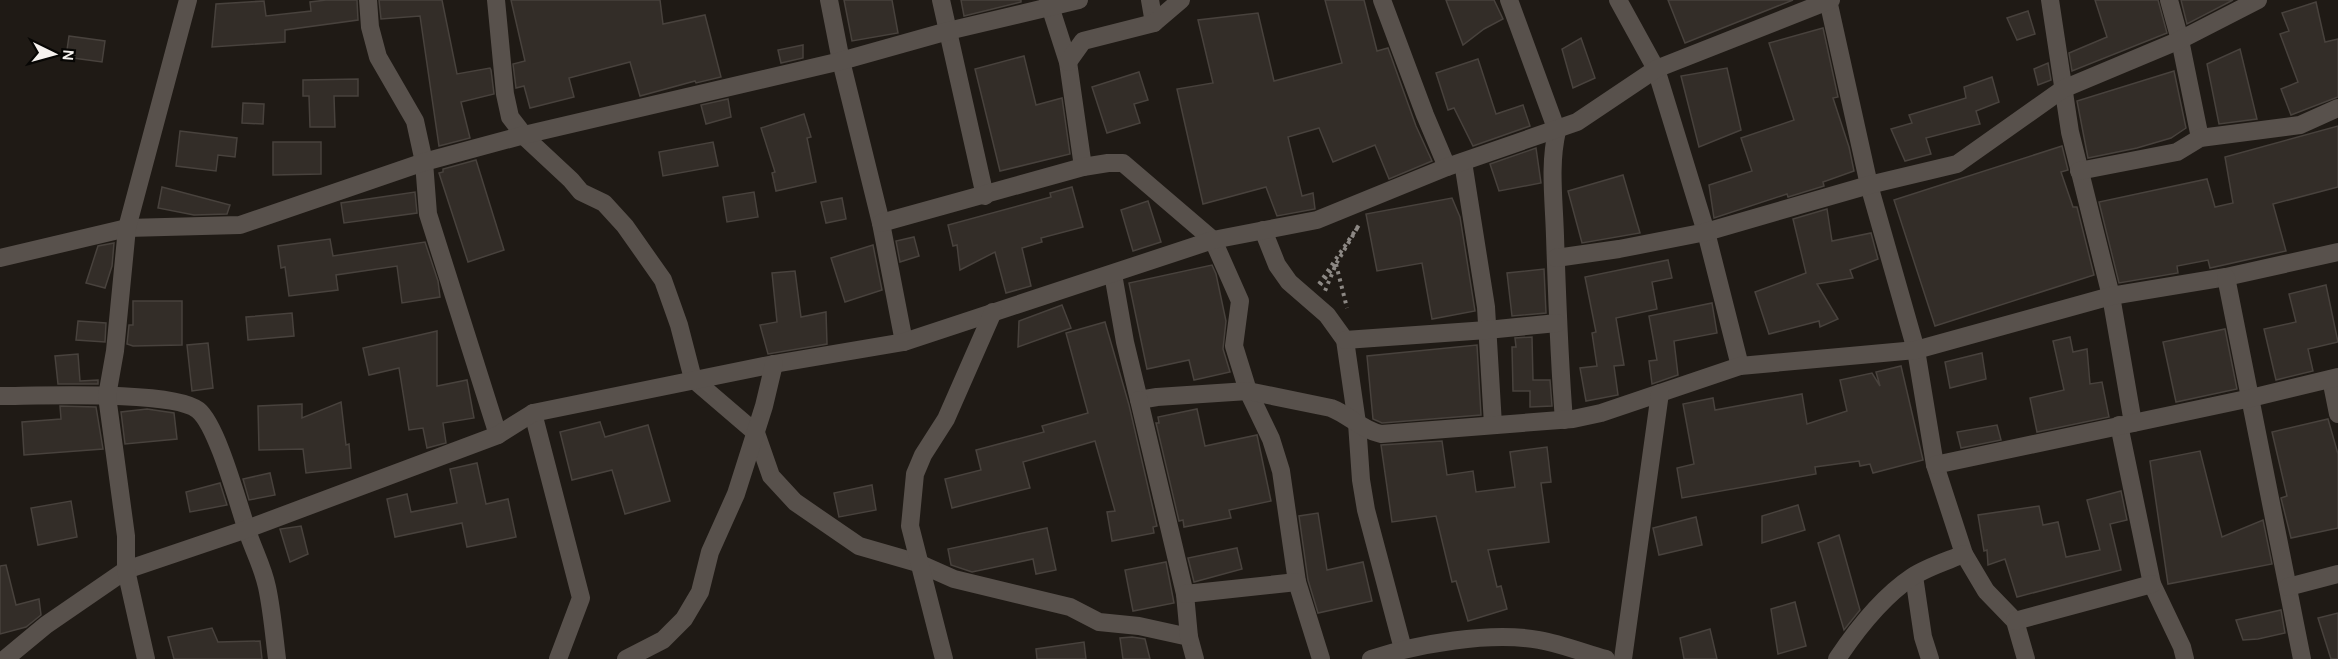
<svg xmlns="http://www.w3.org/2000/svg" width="2338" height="659" font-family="Karla,sans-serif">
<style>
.building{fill:#332d28;stroke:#48423d;stroke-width:1.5}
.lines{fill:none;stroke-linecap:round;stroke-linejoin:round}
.path{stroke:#8c8884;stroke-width:4;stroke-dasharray:3 4.5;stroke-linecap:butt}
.street{stroke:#58514c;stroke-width:18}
</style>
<rect width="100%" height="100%" fill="#1f1a15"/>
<g class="building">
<polygon points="326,0 357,0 358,20 285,30 285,42 212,47 216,4 264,1 266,16 311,11 310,2"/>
<polygon points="379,0 442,0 457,74 490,68 491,70 494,94 461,102 470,138 439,146 420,16 381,19"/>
<polygon points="511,0 660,0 663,24 705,15 721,77 696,83 695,81 640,96 630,62 569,78 574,97 530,108 524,86 516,88 513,64 525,61"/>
<polygon points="844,0 892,0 898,33 852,41"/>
<polygon points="961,0 1021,0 1021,2 964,16"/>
<polygon points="1325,0 1364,0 1377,51 1388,48 1416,126 1432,161 1389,179 1375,145 1333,162 1319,128 1288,137 1302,196 1313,193 1315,209 1277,216 1266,187 1203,204 1177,89 1213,83 1198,20 1258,13 1274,81 1342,63"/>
<polygon points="1446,0 1494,0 1503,19 1484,29 1463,45"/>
<polygon points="1668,0 1793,0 1685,43"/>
<polygon points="2095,0 2158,0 2167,33 2072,71 2069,53 2107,37"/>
<polygon points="2181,0 2233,0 2187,24"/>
<polygon points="2316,2 2325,42 2338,39 2338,97 2291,115 2281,89 2298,82 2280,34 2289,31 2282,13"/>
<polygon points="2028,11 2035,34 2017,40 2007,18"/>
<polygon points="1823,28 1838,97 1833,98 1849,147 1854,171 1823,182 1824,186 1788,197 1787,194 1714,218 1709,185 1752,171 1741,138 1794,120 1769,43"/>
<polygon points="69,36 105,41 102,62 66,57"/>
<polygon points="1581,38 1595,78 1573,88 1562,49"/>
<polygon points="803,45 803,58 781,63 778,50"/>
<polygon points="2240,49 2257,119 2219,124 2207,64"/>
<polygon points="1024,56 1036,105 1062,98 1070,154 1000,171 975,69"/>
<polygon points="1478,59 1496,114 1523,105 1530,126 1473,146 1454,108 1448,110 1436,73"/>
<polygon points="2048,63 2051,80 2038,85 2034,69"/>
<polygon points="1727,68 1741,130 1699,147 1681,76"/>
<polygon points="2174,71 2186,128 2171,138 2137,148 2088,158 2077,101"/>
<polygon points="1139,72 1148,100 1134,104 1140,123 1107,133 1092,87"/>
<polygon points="1992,77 1999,102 1976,111 1980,124 1926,138 1931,154 1905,161 1891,129 1912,123 1909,115 1966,98 1964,87"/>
<polygon points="358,79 358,96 334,96 335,127 310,127 309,96 303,96 303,80"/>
<polygon points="728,99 731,117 706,124 701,105"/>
<polygon points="243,103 264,104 263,124 242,123"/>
<polygon points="804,114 811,137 807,138 816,182 776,191 772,173 775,172 761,128"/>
<polygon points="2338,126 2338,187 2273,204 2286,251 2210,268 2208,260 2177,266 2178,273 2119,283 2099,202 2207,179 2215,207 2233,203 2225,157"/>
<polygon points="180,131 237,138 235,157 218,155 216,171 176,166"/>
<polygon points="273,142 321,142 321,174 273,175"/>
<polygon points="713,142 718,166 663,176 659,152"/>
<polygon points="2062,146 2068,170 2061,172 2073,207 2077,207 2094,275 1935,326 1894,200"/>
<polygon points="1536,148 1541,183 1499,191 1490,164"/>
<polygon points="476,160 504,250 468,262 439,173 443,172 443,169"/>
<polygon points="1623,175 1640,233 1582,243 1568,191"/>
<polygon points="162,187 230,205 227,214 194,215 158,208"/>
<polygon points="1072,187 1083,227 1041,238 1042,242 1022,248 1031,286 1006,293 995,252 960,270 957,245 953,246 948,225 1051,197 1050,193"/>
<polygon points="415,192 417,213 344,223 341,203"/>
<polygon points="754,192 758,217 727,222 723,197"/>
<polygon points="842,198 846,219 826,223 821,202"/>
<polygon points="1452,198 1460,217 1475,311 1432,319 1422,263 1377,271 1366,214"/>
<polygon points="1148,201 1161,242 1133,251 1121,210"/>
<polygon points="1827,209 1832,241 1871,233 1878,259 1850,270 1853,278 1817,284 1838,319 1820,327 1819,321 1769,334 1755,292 1806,273 1793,219"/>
<polygon points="914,237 919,256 900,262 896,241"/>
<polygon points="330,239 333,256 425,242 438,281 440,297 402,303 397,266 336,275 338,290 289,296 285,267 281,268 278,246"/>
<polygon points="114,243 112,266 105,288 86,283 98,246"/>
<polygon points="873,245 882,290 845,302 831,258"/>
<polygon points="1668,260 1672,278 1652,282 1657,309 1616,318 1624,365 1614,366 1618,395 1586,401 1580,368 1597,366 1592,333 1596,332 1585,277"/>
<polygon points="1212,265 1216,274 1226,321 1223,349 1230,372 1194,380 1189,360 1147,369 1129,283"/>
<polygon points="1544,269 1546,313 1512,316 1507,273"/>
<polygon points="795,271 801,317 826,312 827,344 768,354 760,325 777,322 772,273"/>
<polygon points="2326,285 2338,342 2308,349 2313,371 2276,380 2264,329 2296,322 2289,294"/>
<polygon points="133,301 182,301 182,345 133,346 127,344 129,325 133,325"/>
<polygon points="1712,303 1717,333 1674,341 1678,375 1652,384 1649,361 1657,360 1649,316"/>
<polygon points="1062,305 1071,328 1018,347 1019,321"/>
<polygon points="292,313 294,336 248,340 246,317"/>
<polygon points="78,321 106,323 105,342 76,340"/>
<polygon points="1105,322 1129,405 1157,526 1153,527 1154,533 1112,541 1107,512 1115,511 1095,441 1023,462 1030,488 952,508 945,479 981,470 976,450 1044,432 1042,426 1088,413 1066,333"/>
<polygon points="2225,329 2237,389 2176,402 2163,342"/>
<polygon points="437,331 437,386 467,380 474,418 443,423 446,443 427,448 423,428 409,430 399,368 369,375 363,348"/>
<polygon points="1532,337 1533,380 1550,380 1552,406 1530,407 1530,391 1513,391 1512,347 1516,347 1515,338"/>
<polygon points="2070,337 2073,352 2087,349 2090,384 2102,382 2109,417 2037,432 2030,398 2064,390 2053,341"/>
<polygon points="208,343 213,388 192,391 187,345"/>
<polygon points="1477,345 1481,415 1382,423 1373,419 1367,356"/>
<polygon points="1982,353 1986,379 1950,388 1945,362"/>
<polygon points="78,354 80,381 98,380 98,384 58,384 55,356"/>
<polygon points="1901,366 1923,460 1873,473 1870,464 1860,466 1859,461 1815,467 1816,474 1682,498 1677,468 1694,464 1683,404 1713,398 1715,410 1802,394 1807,424 1847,411 1840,380 1872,373 1880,386 1876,372"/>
<polygon points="341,402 346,445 349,444 351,468 306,473 303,449 259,450 258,406 302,404 302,418"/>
<polygon points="60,406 96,407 103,449 24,455 22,422 61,419"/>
<polygon points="147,409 174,413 177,439 125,444 121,412"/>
<polygon points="1197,409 1205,446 1257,435 1271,501 1229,510 1231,518 1184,527 1183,520 1179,521 1156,423 1159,423 1158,417"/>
<polygon points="2328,419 2338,454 2338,528 2291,538 2281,498 2287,496 2272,432"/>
<polygon points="600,422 605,437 648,425 670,501 625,514 612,470 572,480 560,432"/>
<polygon points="1997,425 2001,440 1961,448 1957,432"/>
<polygon points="1442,441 1447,475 1473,471 1476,492 1515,487 1510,452 1547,447 1551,482 1541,483 1549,542 1488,550 1497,587 1501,586 1507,609 1468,621 1456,581 1452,582 1436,516 1392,522 1381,445"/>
<polygon points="2200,451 2222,537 2263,520 2272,564 2168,584 2150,461"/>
<polygon points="477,463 486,504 508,499 516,537 467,547 462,523 395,537 387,499 407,494 411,512 457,503 450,469"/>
<polygon points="270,473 275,495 249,500 243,479"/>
<polygon points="220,483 227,505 190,512 186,492"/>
<polygon points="872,485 876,510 839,517 834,493"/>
<polygon points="2121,491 2127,520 2110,524 2121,570 2017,597 2005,559 1988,565 1987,550 1984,551 1978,515 2039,506 2043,525 2058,522 2066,557 2100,550 2087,500"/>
<polygon points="71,501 77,537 38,545 31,508"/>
<polygon points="1798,505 1805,530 1762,543 1762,516"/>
<polygon points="1318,513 1327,570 1363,562 1372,601 1318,613 1308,580 1299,516"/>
<polygon points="1696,517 1702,545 1659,555 1653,528"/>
<polygon points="301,526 308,554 290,562 280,529"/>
<polygon points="1047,528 1056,570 1036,574 1033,559 972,572 951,565 948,549"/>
<polygon points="1839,535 1860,610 1844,630 1818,543"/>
<polygon points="1237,548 1242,569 1194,582 1188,558"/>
<polygon points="1166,562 1174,603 1133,611 1125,570"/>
<polygon points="6,565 16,605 39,599 41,615 26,627 0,634 0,566"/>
<polygon points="1795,602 1806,646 1778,654 1771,609"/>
<polygon points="2281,610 2285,633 2258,639 2243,640 2236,620"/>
<polygon points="2338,613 2338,659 2331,659 2318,618"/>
<polygon points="212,628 218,642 260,641 262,659 174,659 168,637"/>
<polygon points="1710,629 1717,659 1684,659 1680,638"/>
<polygon points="1132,637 1145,639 1150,659 1123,659 1120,638"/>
<polygon points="1084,642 1086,659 1037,659 1036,649"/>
</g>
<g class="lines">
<g class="path">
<polyline points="1336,264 1347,308"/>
<polyline points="1319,284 1359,225 1336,264 1325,291"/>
<polyline points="1320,285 1336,264"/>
</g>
<g class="street">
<polyline points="368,0 370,27 378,57 415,121 424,162 428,214 498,435"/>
<polyline points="496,0 505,94 510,117 527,139 571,180 581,192 604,203 625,226 663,280 679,325 693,379 756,433 771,476 795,502 859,546 918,563 954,579 1070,607 1099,622 1139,626 1189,637 1195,659"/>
<polyline points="829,0 841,61 881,223 904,342"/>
<polyline points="941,0 985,196"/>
<polyline points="1048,0 1068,62 1083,167"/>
<polyline points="1150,0 1154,23"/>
<polyline points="1382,0 1425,115 1447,167"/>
<path d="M1509,0l48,131c-8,34 -3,69 -2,105 2,61 4,122 9,184"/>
<polyline points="1618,0 1656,69 1706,232 1740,366"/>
<polyline points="1828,0 1869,185 1916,350 1935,465 1964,554 1986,591 2015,621 2026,659"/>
<polyline points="2050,0 2070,132 2111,296 2133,423"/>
<polyline points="2169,0 2180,40 2200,138"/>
<polyline points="1068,62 1083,41 1154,23 1181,0"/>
<polyline points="1463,162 1486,307 1493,425"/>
<polyline points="2079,171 2177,152 2200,138 2300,125 2338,108"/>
<polyline points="881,223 1083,167 1108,163 1123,163 1213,240 1240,301 1234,346 1248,391 1271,439 1281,471 1297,582 1321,659"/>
<polyline points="1263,230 1277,265 1289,282 1327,315 1345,340 1357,423 1361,480 1366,510 1403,649"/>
<polyline points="0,258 127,228 240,225 424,162 524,135 841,61 948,31 1079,0"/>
<polyline points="1556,258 1619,249 1706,232 1869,185 1957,164 2063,89 2180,40 2258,0"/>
<path d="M1113,274l12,68 14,58 18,-3 91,-6 83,17c18,7 31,22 50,26l192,-15 28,-6 139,-47 176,-16 195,-54 115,-19 112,-25"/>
<polyline points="2226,277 2302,659"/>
<polyline points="1345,340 1487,330 1557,323"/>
<polyline points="2331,379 2338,414"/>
<path d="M0,396c37,0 174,-6 198,14 20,16 41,98 51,126 6,17 14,32 18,51 5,23 7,48 10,72"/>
<polyline points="1139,400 1185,594 1189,637"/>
<polyline points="533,413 581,598 558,659"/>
<polyline points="2119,425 2152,584 2182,647 2185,659"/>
<polyline points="1935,465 2251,398 2338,377"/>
<polyline points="1914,576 1923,637 1930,659"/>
<polyline points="2288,587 2338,574"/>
<polyline points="1185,594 1297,582"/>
<polyline points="2015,621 2152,584"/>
<polyline points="5,659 46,625 126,570 247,529 498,435 533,413 774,364 904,342 1213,240 1317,220 1447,167 1577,122 1656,69 1831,0"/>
<polyline points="146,659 126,570 126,536 107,396 115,351 127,228 188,0"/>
<polyline points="626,659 663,640 684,619 700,592 710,552 736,494 764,406 774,364"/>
<polyline points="944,659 910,526 915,474 923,455 946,419 993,312"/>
<path d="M1371,659c47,-15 119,-28 168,-19 23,4 45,13 67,19"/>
<polyline points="1623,659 1660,393"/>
<path d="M1837,659c20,-30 45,-62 75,-82 15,-10 35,-16 52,-23"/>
</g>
</g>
<g transform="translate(54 54) rotate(95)" stroke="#070604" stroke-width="4.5" paint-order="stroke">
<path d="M0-4.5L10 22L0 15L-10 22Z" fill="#f6f2ef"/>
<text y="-9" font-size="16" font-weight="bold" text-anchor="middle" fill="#f6f2ef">N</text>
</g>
</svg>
